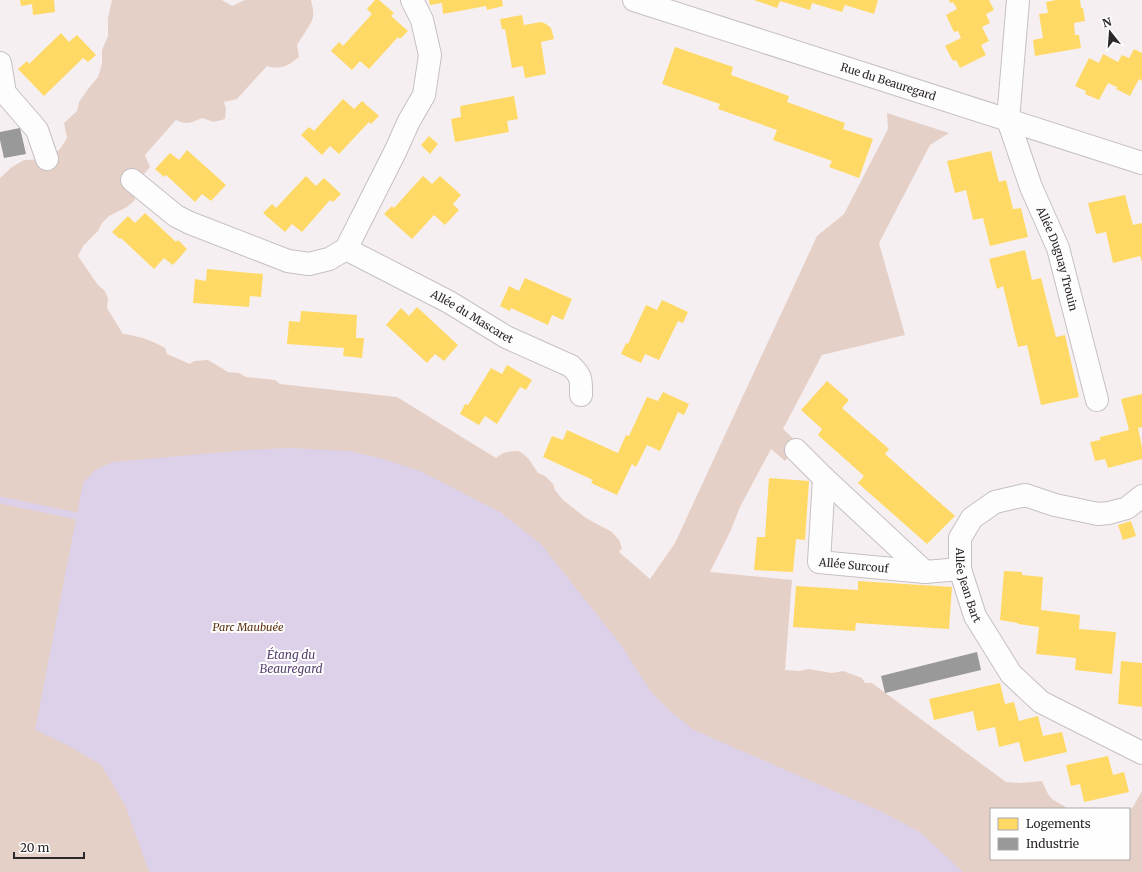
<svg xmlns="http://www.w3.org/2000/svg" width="1142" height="872" font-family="Merriweather,serif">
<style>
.green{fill:#e5d0c7}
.water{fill:#ddd0e9}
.homes{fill:#ffd966}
.industry{fill:#999}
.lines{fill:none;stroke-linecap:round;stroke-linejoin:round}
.stream{stroke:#ddd0e9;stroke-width:7}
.minor-casing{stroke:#c5c0c1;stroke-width:24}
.minor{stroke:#fefdfd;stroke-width:22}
.labels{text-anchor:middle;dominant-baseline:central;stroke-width:4;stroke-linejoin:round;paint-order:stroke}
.street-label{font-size:11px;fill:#2c2729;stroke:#fefefe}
.park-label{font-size:11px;font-style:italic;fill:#5d2f0f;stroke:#fefefe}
.water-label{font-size:12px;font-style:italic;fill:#594371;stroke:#fefefe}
</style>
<rect width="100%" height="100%" fill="#f6eff1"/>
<path class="green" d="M112,0h110l10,6 13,-6h66c1,5 3,11 2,17 -1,6 -12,21 -16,28l2,12c-11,9 -18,13 -32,9l-30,33 -13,3 2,7 -1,10 -11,3 -12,-4c-11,5 -15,7 -26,2l-31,35 5,12 -11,13 -6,12 2,8 -8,7 -18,9 -7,7 -4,8 -15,15 -5,10 13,19 7,10 6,5 4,8 -1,10 16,26c16,2 28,6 42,14l2,6 23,10 4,-3 14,-1 20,12 11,1 7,4 29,3 5,4 117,13 99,61c7,-6 14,-7 23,-7l9,7 10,15 7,3 8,8 2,6 8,10 23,18 26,14 7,8 3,8 -3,4 31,27 25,-36 142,-307 27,-22 44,-85 -1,-16 62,20 -19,12 -51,98 26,92 -83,20 -39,74 17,16 -15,16 -14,-12 -31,58 -9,23 -21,42 82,8 -7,90 15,1 8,-2 24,4 11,-2 19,7 3,5h7l134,99 14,1 22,-2 6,13 4,5 17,10h-78v50h138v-49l4,-3 9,-16v81h-1142v-694l12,-11 12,-7 23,-1 13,-10 7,-11 -3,-15 13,-12 2,-9 9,-13 10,-12 4,-13v-14l6,-14v-18z"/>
<polygon class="water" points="289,448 350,451 383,459 420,471 500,512 541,544 621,645 651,692 671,712 694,730 880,811 920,832 963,872 151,872 148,869 125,805 101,765 71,747 35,730 83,483 95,470 113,462 247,450"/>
<g class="homes">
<polygon points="20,0 54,0 55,12 33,15 32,4 21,6"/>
<polygon points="375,0 379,0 394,13 391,16 408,31 400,39 398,37 369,69 360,61 352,70 331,51 339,42 343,46 372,14 367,9"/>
<polygon points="429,0 502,0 503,6 487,10 486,6 443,14 442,3 430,5"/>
<polygon points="754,0 878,0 874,14 845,5 842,12 812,3 810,10 780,1 777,8"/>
<polygon points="949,0 989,0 994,10 986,14 990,23 982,27 989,41 981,45 986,55 960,68 956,60 953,61 945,46 961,38 958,31 954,32 946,15 957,9 953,2 950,3"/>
<polygon points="1056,0 1080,0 1081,8 1083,8 1085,21 1074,23 1075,35 1079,35 1081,48 1035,56 1033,40 1043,38 1039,14 1048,13 1046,2"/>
<polygon points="522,15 524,25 541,22 546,24 551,28 554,39 541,42 546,74 525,78 523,66 512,68 505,29 502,29 500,19"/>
<polygon points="61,33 69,42 77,35 96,55 88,62 83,58 44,96 18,69 27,61 29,64"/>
<polygon points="675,47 733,67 731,75 789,96 787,102 845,123 843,129 873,139 859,178 829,167 832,161 773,140 777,130 718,109 720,104 662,84"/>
<polygon points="1134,49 1142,53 1142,81 1139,79 1130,96 1116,89 1117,87 1108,83 1099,100 1085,94 1086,91 1075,86 1089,58 1099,63 1103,54 1118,62 1122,55 1129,58"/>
<polygon points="514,96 518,119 507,121 509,132 455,142 451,119 461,117 460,106"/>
<polygon points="343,99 354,109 362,101 379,116 371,124 369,122 339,154 330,146 322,155 301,135 309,127 314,131"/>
<polygon points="429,136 438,144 430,154 421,145"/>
<polygon points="187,150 226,185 211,201 202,194 195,202 166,175 164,177 155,169 170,153 179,160"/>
<polygon points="991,151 999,182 1006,180 1013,209 1021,208 1028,237 990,246 983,218 973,220 966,190 955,193 947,161"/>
<polygon points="306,176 316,186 324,178 341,194 333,202 330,200 302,232 292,224 285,232 263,213 272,204 276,208"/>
<polygon points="423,176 432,184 440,176 449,184 461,195 453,204 459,210 445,225 434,215 412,239 384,214 392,206 394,208"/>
<polygon points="1125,195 1133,225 1142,223 1142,262 1140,256 1113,263 1106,232 1096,234 1088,203"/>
<polygon points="145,213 176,242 178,240 187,249 173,265 164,258 154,269 121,238 120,239 112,232 128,216 135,223"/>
<polygon points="1025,250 1032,280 1041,278 1056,337 1065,335 1079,397 1041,405 1027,345 1018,347 1003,286 997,289 989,259"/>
<polygon points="207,269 263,274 261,297 250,296 249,307 193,303 195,279 206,281"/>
<polygon points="525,278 572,299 563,320 552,315 548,325 511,308 510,311 500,306 509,286 519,291"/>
<polygon points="662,300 688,312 683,323 678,321 659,360 645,354 641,363 621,354 626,343 628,344 646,305 657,310"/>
<polygon points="417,307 458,345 444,361 435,354 427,363 386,325 401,308 409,316"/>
<polygon points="301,311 357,315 356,338 364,338 362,358 343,356 344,348 287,344 289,321 300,322"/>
<polygon points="507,365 532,380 526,390 520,387 497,424 485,416 479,425 460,414 465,404 468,405 491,368 502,374"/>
<polygon points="827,381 849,400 842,408 889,449 885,454 955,516 927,544 858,483 864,476 818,435 822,429 801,410"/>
<polygon points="663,392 689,404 684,415 678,412 660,451 647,445 636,467 632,464 617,495 591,483 593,480 543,457 552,436 563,440 567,430 618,453 626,435 629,436 647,397 658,401"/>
<polygon points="1142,394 1142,427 1138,428 1142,447 1142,459 1108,468 1105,459 1095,461 1090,442 1100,440 1100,437 1129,430 1121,399"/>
<polygon points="769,478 809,481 805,540 796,539 793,572 754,570 757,537 765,537"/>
<polygon points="1131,521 1136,536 1123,540 1118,525"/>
<polygon points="1004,571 1022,572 1022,575 1043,577 1041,610 1080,615 1079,629 1116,632 1112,674 1075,670 1076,658 1036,654 1039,627 1018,624 1018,623 1000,620"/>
<polygon points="858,581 952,587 949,629 856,623 855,631 793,627 796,586 858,590"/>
<polygon points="1121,661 1142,663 1142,707 1118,704"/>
<polygon points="1000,683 1005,704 1014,702 1019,721 1038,716 1043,736 1062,732 1067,752 1024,762 1019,742 999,747 995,727 977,731 973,711 934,720 929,699"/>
<polygon points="1108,756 1113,775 1124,772 1129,792 1084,802 1080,784 1071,786 1066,765"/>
</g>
<g class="industry">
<polygon points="20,128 26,154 4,158 0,140 0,132"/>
<polygon points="977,652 981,670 885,693 881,676"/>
</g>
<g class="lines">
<polyline class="stream" points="0,500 77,516"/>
<g class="minor-casing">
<g id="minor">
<path id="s1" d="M634,0l508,163"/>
<path id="s2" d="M1018,0l-10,120 23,67 27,61 39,152"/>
<polyline points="0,63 5,93 37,130 47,159"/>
<polyline points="132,180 176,216 190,223 288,261 309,264 329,259 346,249 395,152 409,121 424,95 430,55 422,20 412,0"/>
<path id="s3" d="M346,249l103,53 57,35 65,29c11,11 10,13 10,29"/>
<polyline points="796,450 824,478 925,572 960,569"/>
<path id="s4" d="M824,478l-5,84 106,10"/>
<path id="s5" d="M1142,496l-15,12 -18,5 -11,1 -43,-9 -30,-10 -30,7 -23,16 -12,20v31l15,47 36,58 30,28 101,51"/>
</g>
</g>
<use href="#minor" class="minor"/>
</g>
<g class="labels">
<g class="street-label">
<text stroke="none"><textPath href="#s1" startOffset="267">Rue du Beauregard</textPath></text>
<text stroke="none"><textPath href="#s2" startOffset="268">Allée Duguay Trouin</textPath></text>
<text stroke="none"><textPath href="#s3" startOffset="143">Allée du Mascaret</textPath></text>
<text stroke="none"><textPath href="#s4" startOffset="119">Allée Surcouf</textPath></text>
<text stroke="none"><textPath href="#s5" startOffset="255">Allée Jean Bart</textPath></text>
</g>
<g class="park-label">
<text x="248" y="627">Parc Maubuée</text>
</g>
<g class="water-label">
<text x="291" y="654">Étang du<tspan x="291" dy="14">Beauregard</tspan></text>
</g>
</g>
<rect x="990" y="808" width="140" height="52" fill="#fefefe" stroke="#aaa8a9"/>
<rect x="998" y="818" width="20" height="12" fill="#ffd966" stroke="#aaa8a9"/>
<text x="1026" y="828" font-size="12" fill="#2c2729">Logements</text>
<rect x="998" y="838" width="20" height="12" fill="#999999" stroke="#aaa8a9"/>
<text x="1026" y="848" font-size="12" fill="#2c2729">Industrie</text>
<g transform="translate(1110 32) rotate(343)" stroke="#fefefe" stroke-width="3" paint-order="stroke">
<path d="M0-3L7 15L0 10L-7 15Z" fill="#2c2729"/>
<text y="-6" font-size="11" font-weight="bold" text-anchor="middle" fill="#2c2729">N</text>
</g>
<path d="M14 852v6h70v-6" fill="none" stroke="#2c2729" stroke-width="2"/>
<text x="20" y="852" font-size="12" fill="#2c2729" stroke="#fefefe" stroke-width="3" paint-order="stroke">20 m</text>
</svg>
